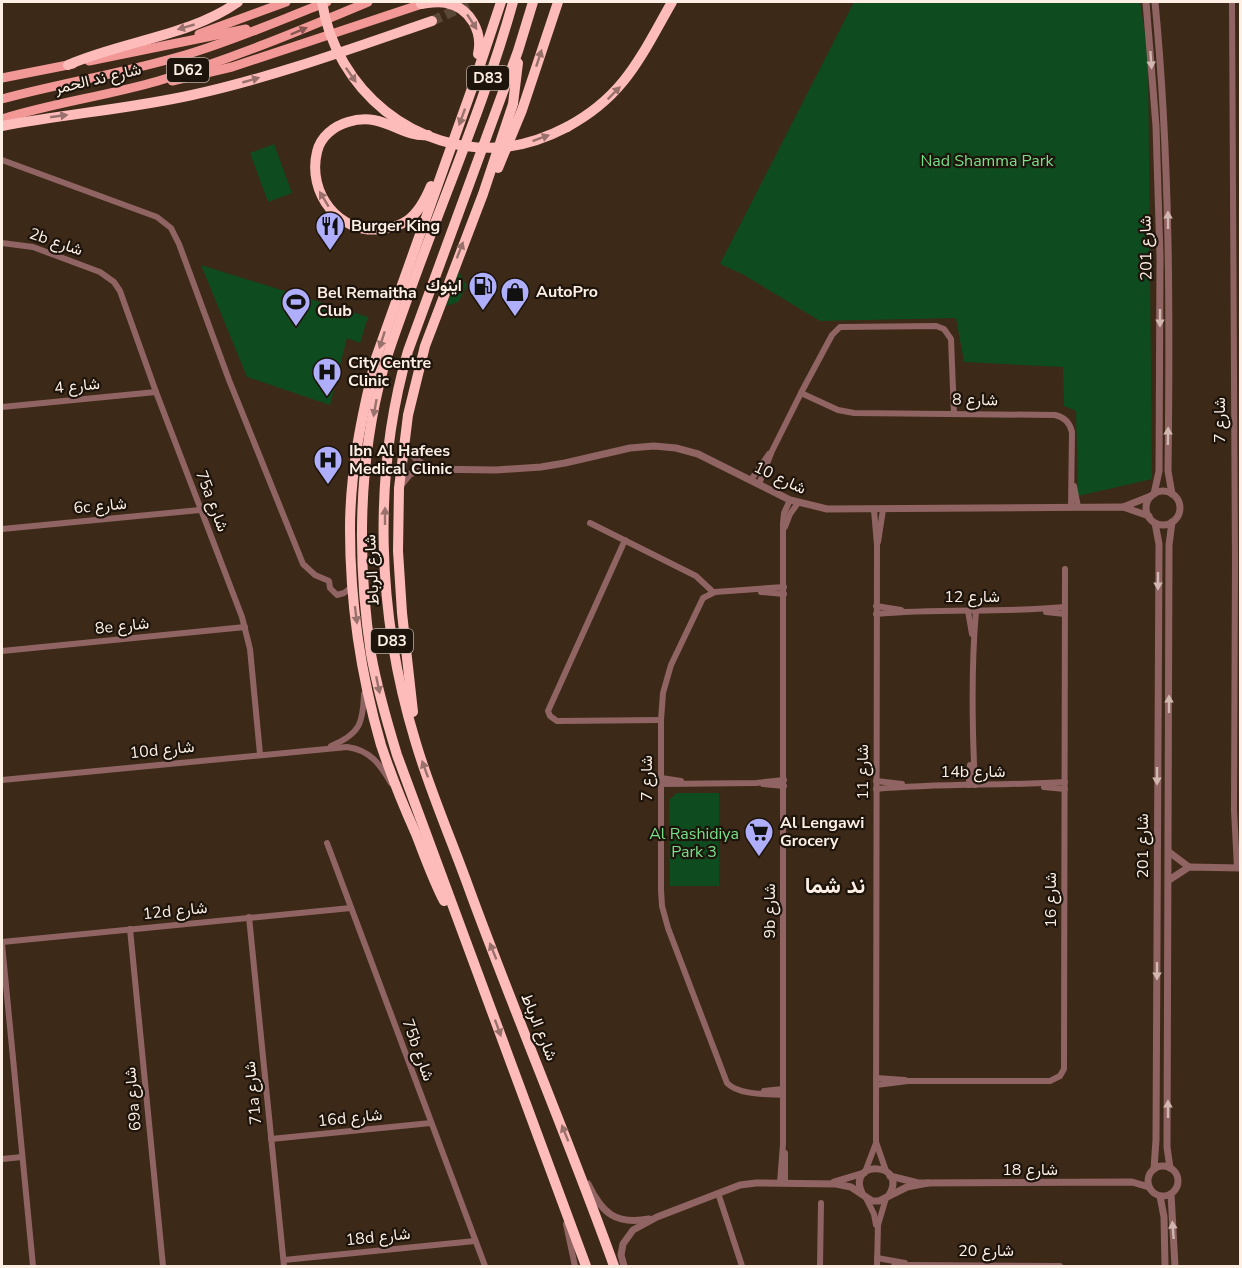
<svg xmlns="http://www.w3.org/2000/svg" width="1242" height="1268" font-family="'Nunito Sans',Vazirmatn,sans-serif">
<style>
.green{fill:#0e4b1e}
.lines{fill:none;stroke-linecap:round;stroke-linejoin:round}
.motorway-tunnel{stroke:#5a4736;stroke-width:10;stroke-dasharray:10 5;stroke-linecap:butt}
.minor{stroke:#906463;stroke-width:6}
.tertiary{stroke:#906463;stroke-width:7}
.primary{stroke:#f29997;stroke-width:9}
.motorway{stroke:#fdbcba;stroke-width:10}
.motorway-bridge{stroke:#fdbcba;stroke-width:10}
.oneway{fill:#98706c}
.oneway2{fill:#885652}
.oneway3{fill:#d1b7b0}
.labels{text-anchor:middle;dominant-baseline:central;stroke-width:4.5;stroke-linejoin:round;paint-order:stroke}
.shield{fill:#1d140c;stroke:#baada3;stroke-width:1.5}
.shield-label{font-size:15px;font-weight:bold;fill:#fdefe4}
.street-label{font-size:16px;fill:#fdefe4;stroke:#1d140c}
.park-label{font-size:16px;fill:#78e089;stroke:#1d140c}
.poi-label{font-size:16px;font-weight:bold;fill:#fdefe4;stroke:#1d140c;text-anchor:start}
.district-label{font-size:22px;font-weight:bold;fill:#fdefe4;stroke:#1d140c}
</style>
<rect width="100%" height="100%" fill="#3d2917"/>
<g class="green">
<polygon points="854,2 1140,2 1148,53 1152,479 1078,496 1076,411 1064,406 1063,367 964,362 956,318 820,321 744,275 720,264"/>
<polygon points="274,144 292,193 268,202 250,153"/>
<polygon points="201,265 368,317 360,343 347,338 330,405 247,377"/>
<polygon points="459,272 467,286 458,302 446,306"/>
<polygon points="677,793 719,793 719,886 670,886 669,800"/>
</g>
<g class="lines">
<polyline class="motorway-tunnel" points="432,21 473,2"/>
<g class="minor">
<polyline points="1232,2 1235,563 1234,810 1237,868"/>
<polyline points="2,160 157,217 171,228 179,244 229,380 303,564 315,575 329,581 330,588 337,595 344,593 353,586"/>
<polyline points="2,243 33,247 100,272 114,282 120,291 156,392 242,617 250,649 260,754"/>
<path d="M801,393l37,17 16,3 201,2c9,2 15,8 17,17l-1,75"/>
<polyline points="2,407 156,392"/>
<polyline points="751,480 769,454"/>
<polyline points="759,484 772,451 802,391 832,335 840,327 936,326 944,329 951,339 954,414"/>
<polyline points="1074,486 1078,507"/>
<polyline points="874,510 877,545 876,1142 886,1171"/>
<polyline points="590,523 696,576 713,592"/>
<polyline points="785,527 790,514 798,503"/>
<polyline points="2,529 200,510"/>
<polyline points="625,540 548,711 550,716 557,721 661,720"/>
<polyline points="878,542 883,510"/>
<polyline points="761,592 784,594"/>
<polyline points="876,606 901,610"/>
<polyline points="968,611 972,634"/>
<polyline points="1046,612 1065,614"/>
<path d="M876,614c63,-6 126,-1 189,-7"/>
<polyline points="2,651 245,627"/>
<path d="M331,746c29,-12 32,-23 33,-52"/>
<polyline points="661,778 681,781"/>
<path d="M2,780l345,-33c23,3 33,17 44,36"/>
<polyline points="876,781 902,784"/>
<polyline points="661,784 756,783 784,780"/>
<polyline points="763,784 784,786"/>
<polyline points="969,785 970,765"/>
<path d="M975,785c-3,-58 -4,-116 1,-174"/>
<polyline points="1044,787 1065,789"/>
<path d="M876,789c63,-6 126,-3 189,-7"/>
<polyline points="327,843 485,1266"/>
<polyline points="249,917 284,1266"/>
<polyline points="130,929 163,1266"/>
<polyline points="2,942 351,908"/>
<polyline points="2,944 33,1266"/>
<polyline points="876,1078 905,1080"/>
<polyline points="876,1085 908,1081 1050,1081 1060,1076 1064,1069 1065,569"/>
<polyline points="764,1091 783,1089"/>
<path d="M783,1095c-16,-1 -45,0 -56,-12l-59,-155 -6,-22 -1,-16v-170l2,-27 8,-28 32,-67 12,-6 69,-5"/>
<polyline points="271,1139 431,1123"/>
<polyline points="785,1153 785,1183"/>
<polyline points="2,1159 22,1157"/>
<polyline points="865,1172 876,1143"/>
<polyline points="780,1183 783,1144 783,523 784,513 790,500"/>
<polyline points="718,1193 742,1266"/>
<polyline points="866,1198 874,1214 876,1225"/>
<polyline points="566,1224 575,1266"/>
<polyline points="877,1258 905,1263"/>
<polyline points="284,1260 475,1241"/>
<polyline points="820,1266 821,1203"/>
<polyline points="877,1266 878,1225 886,1198"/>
<polyline points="894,1266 911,1265 1060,1266"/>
</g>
<g class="tertiary">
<polyline points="1146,2 1156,126 1160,256 1159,471 1154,494"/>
<path d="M1155,2c15,156 15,313 13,469l4,23"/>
<polyline points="405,446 418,461 430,468"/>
<polyline points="400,486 410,474 424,469 496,470 541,467 565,463 630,448 654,446 676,448 698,454 790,500 827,509 1123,507 1149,516"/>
<circle cx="1163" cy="508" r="17"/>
<polyline points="1123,507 1151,496"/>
<polyline points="1169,852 1189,867"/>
<polyline points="1169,880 1189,867 1240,868"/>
<circle cx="1163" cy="1181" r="15"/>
<polyline points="1170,1168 1167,1147 1169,545 1172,522"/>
<polyline points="1154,1169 1156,1140 1159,544 1155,523"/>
<polyline points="890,1176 918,1183 1132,1182 1149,1187"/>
<polyline points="834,1182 864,1173"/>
<path d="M588,1184c14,29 27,41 61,35"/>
<path d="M862,1193c-16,-34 47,-31 27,2"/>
<polyline points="1171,1194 1175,1266"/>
<polyline points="1160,1196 1164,1217 1165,1266"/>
<polyline points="624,1266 621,1255 623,1244 633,1230 657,1217 740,1185 756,1183 836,1184 851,1187 872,1201 879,1201 907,1187 928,1183"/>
</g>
<g class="primary">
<polyline points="199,34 286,2"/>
<polyline points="89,61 246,29"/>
<polyline points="2,78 73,64"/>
<polyline points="172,81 232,67 428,2"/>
<path d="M2,99c60,-16 122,-26 183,-44 48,-14 95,-35 142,-53"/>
<path d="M2,119c51,-16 104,-23 156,-38 71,-21 141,-50 210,-79"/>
</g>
<g class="motorway">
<path d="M513,2c-27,97 -68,191 -102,286 -9,27 -20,54 -28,82 -25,91 -26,191 -12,284 6,34 16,68 26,101l189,511"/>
<path d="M533,2l-15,49 -110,300c-36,125 -31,264 7,389 15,52 38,103 56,154 46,125 98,247 143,372"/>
<path d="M421,4c8,-1 17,-3 25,-1 24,4 37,29 32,51"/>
<path d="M68,65c55,-24 122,-29 170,-63"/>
<path d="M2,126c63,-12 127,-17 190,-31 82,-18 161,-47 240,-74"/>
<path d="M567,127c58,-31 74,-71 105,-125"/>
<path d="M428,135c-28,3 -44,-24 -80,-13 -14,4 -28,15 -31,30 -10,41 22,83 65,77 9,-1 19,-4 26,-9 11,-8 18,-22 23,-34"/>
<polyline points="498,168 522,110 558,2"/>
<polyline points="413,712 402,613 398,551 399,488 408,415 425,346 483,194 513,104 518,63"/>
<path d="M444,901c-11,-21 -19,-44 -28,-67 -13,-29 -25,-59 -35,-89 -20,-69 -31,-144 -31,-216 0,-58 12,-115 26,-171l99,-278 26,-78"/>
</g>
<path class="motorway-bridge" d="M322,2c14,88 93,154 184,145 22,-3 42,-10 61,-20"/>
</g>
<defs><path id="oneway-solid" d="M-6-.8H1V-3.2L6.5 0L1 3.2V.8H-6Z" transform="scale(1.5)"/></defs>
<g class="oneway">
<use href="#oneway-solid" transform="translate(472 22) rotate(57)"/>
<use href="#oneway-solid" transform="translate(186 27) rotate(164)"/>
<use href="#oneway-solid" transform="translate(539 58) rotate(-72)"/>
<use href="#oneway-solid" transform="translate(351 75) rotate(55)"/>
<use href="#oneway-solid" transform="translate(251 80) rotate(-16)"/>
<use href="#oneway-solid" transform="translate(614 93) rotate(-45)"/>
<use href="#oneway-solid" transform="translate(59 116) rotate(-8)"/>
<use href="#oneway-solid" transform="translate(462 117) rotate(110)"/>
<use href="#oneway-solid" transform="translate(541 138) rotate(-20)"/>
<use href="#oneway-solid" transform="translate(324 199) rotate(-121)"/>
<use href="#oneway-solid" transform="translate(460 250) rotate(-69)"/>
<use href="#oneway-solid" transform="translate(382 340) rotate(108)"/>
<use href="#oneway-solid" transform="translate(375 408) rotate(100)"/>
<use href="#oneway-solid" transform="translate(385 516) rotate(-90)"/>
<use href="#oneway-solid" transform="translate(356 615) rotate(83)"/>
<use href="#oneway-solid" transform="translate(378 685) rotate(78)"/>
<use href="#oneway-solid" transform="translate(425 769) rotate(-110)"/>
<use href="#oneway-solid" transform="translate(493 951) rotate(-112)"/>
<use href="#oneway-solid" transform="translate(498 1028) rotate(70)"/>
<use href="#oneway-solid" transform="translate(565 1133) rotate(-112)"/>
</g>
<use class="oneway2" href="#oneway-solid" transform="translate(299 31) rotate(-23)"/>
<g class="oneway3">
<use href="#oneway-solid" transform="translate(1151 60) rotate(86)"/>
<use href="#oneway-solid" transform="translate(1168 220) rotate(-90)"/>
<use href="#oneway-solid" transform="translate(1160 318) rotate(90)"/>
<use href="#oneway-solid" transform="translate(1168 436) rotate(-89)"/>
<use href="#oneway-solid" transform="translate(1158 581) rotate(90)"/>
<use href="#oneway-solid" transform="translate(1169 704) rotate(-90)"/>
<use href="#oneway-solid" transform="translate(1157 776) rotate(90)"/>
<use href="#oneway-solid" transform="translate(1157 971) rotate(90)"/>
<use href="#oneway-solid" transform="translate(1168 1109) rotate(-90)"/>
<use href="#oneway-solid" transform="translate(1173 1230) rotate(-94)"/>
</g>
<defs>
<g id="restaurant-pin" transform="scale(1.5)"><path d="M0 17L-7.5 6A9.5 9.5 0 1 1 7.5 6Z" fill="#aeaefa" stroke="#1d140c"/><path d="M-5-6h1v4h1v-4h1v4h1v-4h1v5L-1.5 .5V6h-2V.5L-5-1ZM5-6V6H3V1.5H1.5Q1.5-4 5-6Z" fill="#111"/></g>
<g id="fuel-pin" transform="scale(1.5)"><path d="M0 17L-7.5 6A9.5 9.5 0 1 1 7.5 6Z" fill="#aeaefa" stroke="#1d140c"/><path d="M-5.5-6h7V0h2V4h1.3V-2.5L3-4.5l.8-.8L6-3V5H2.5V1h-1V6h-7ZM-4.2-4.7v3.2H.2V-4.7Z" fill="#111"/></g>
<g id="shop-pin" transform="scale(1.5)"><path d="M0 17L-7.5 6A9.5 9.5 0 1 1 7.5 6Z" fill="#aeaefa" stroke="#1d140c"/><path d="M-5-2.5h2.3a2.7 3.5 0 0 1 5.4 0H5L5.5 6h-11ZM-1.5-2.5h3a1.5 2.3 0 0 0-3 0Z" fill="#111"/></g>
<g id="stadium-pin" transform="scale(1.5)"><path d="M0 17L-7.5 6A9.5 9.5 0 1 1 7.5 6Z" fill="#aeaefa" stroke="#1d140c"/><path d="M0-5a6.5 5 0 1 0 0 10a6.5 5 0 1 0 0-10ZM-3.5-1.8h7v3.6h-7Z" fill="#111"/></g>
<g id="hospital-pin" transform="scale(1.5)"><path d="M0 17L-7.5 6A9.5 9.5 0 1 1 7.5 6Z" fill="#aeaefa" stroke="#1d140c"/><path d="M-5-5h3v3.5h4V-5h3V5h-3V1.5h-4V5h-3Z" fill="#111"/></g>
<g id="supermarket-pin" transform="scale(1.5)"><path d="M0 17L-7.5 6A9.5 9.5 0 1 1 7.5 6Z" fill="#aeaefa" stroke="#1d140c"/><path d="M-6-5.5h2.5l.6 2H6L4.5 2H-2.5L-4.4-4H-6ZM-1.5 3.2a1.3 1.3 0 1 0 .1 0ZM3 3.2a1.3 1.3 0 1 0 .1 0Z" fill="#111"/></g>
</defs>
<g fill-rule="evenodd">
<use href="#restaurant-pin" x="330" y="226"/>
<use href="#fuel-pin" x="483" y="286"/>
<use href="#shop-pin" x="515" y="292"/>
<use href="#stadium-pin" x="296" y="302"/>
<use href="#hospital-pin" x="327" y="372"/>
<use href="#hospital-pin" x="328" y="460"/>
<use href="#supermarket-pin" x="759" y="832"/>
</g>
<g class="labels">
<g class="shield">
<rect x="167" y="58" width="42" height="24" rx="4.5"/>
<rect x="467" y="66" width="42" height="24" rx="4.5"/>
<rect x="371" y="629" width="42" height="24" rx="4.5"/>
</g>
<g class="shield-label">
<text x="188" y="70">D62</text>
<text x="488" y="78">D83</text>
<text x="392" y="641">D83</text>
</g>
<g class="street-label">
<text transform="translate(98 79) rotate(-13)">شارع ند الحمر</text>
<text transform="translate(56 242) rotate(19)">2b شارع</text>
<text transform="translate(1146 248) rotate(-91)">شارع 201</text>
<text transform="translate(77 386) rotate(-6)">شارع 4</text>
<text transform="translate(975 400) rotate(1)">شارع 8</text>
<text transform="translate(1220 420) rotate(-90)">شارع 7</text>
<text transform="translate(780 478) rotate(25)">شارع 10</text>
<text transform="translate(212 501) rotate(69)">75a شارع</text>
<text transform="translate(100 506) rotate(-5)">6c شارع</text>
<text transform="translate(372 570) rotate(-93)">شارع الرباط</text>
<text x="972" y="597">شارع 12</text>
<text transform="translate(122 626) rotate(-6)">8e شارع</text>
<text transform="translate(162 750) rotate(-6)">10d شارع</text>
<text transform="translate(863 772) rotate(-90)">شارع 11</text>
<text x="973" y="772">14b شارع</text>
<text transform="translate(647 778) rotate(-90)">شارع 7</text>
<text transform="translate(1143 846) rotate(-90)">شارع 201</text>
<text transform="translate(1051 900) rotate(-90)">شارع 16</text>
<text transform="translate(175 911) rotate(-6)">12d شارع</text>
<text transform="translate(770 911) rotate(-90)">9b شارع</text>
<text transform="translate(539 1027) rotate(68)">شارع الرباط</text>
<text transform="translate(418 1050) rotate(70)">75b شارع</text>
<text transform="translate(253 1093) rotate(-96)">71a شارع</text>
<text transform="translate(133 1099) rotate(-95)">69a شارع</text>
<text transform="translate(350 1118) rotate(-6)">16d شارع</text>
<text x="1030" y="1170">شارع 18</text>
<text transform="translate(378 1237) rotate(-6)">18d شارع</text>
<text x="986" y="1251">شارع 20</text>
</g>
<g class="park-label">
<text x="987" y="161">Nad Shamma Park</text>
<text x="694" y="834">Al Rashidiya<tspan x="694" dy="18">Park 3</tspan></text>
</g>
<g class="poi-label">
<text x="351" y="226">Burger King</text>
<text x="462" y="286" text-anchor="end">اينوك</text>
<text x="536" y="292">AutoPro</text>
<text x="317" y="293">Bel Remaitha<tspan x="317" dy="18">Club</tspan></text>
<text x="348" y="363">City Centre<tspan x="348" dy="18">Clinic</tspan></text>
<text x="349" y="451">Ibn Al Hafees<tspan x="349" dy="18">Medical Clinic</tspan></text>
<text x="780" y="823">Al Lengawi<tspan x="780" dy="18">Grocery</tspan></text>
</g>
<g class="district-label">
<text x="835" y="886">ند شما</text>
</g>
</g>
<rect width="1242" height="1268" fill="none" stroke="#fdefe4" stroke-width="6"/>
</svg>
